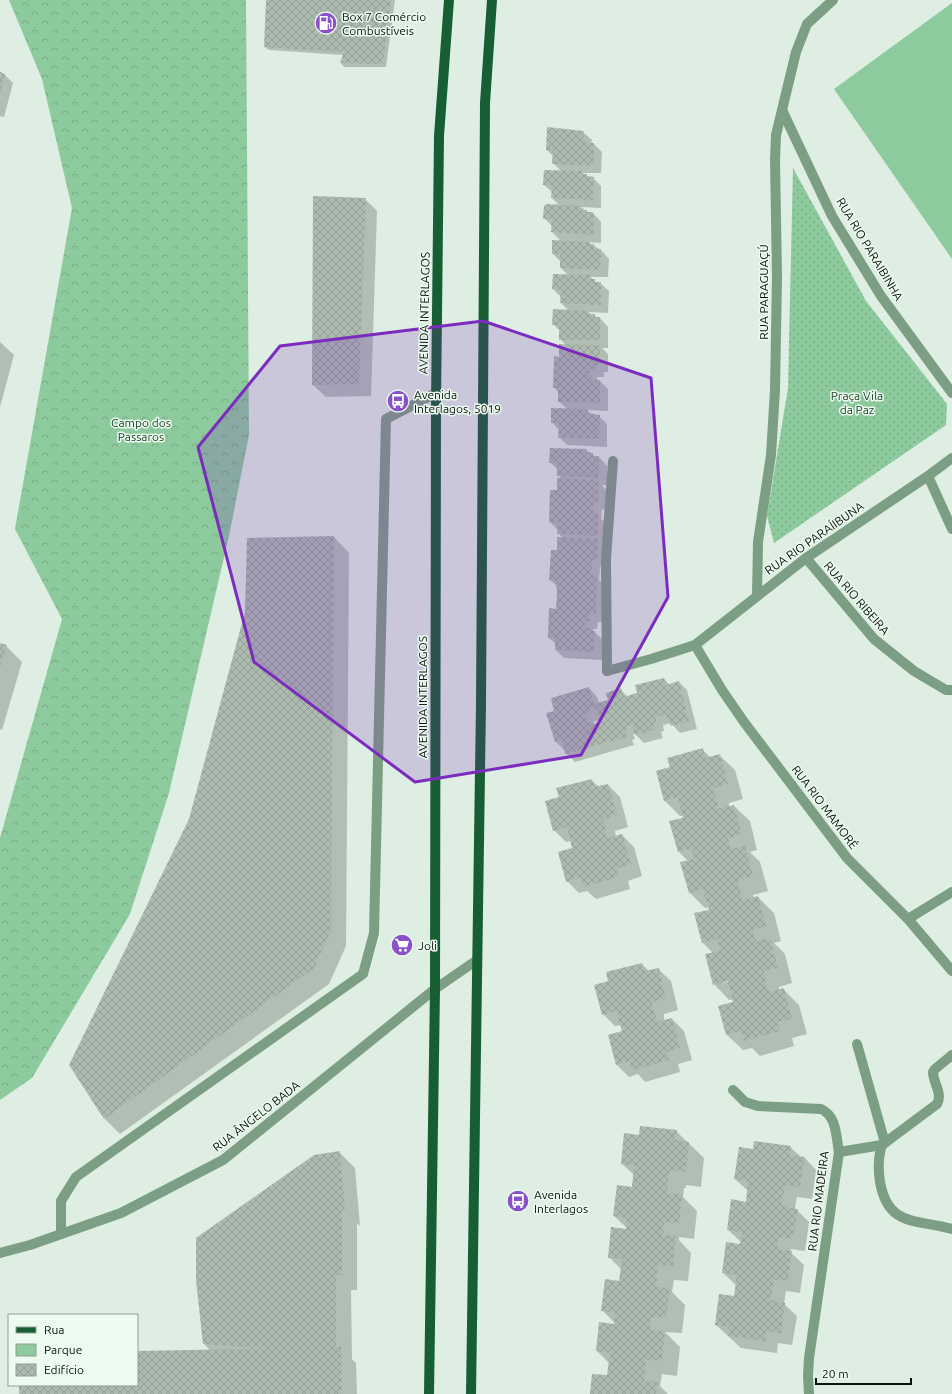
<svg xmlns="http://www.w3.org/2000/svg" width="952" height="1394" font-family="Ubuntu,sans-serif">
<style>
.green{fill:url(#green-dots)}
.forest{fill:url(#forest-crowns)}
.pitch{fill:#8dca9d}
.shadow{fill:#0003;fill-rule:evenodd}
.building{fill:url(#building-cross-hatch);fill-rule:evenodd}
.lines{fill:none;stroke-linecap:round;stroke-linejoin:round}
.lane{stroke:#7c9e84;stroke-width:10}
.street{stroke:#7c9e84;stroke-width:10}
.primary{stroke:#185e33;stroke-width:10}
.marked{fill:#7b2cbf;fill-opacity:0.2;stroke:#7b2cbf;stroke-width:3;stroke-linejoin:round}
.labels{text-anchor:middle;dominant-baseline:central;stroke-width:3;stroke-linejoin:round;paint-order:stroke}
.poi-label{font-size:12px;fill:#0c110e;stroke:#ecfbef;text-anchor:start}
.street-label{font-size:12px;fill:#0c110e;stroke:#ecfbef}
.park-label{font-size:12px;fill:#193b24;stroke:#ecfbef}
</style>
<defs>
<pattern id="green-dots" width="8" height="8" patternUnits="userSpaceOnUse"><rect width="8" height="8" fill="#8dca9d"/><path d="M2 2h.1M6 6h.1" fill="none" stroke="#78ac86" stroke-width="1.8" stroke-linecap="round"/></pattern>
<pattern id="forest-crowns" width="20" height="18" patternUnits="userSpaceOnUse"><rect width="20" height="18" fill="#8dca9d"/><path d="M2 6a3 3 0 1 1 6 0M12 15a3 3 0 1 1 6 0" fill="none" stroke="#78ac86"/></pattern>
<pattern id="building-cross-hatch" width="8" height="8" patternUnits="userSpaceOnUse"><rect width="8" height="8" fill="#acbaaf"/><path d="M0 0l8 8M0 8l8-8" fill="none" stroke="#939f95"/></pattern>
</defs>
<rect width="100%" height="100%" fill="#deeee2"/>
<polygon class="green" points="793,168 866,301 947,404 946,425 774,543 767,516 788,388"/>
<polygon class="forest" points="9,0 246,0 249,435 229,536 169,793 130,914 32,1078 0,1100 0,838 62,619 15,529 72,208 42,79"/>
<polygon class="pitch" points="952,3 952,259 834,89"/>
<g class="shadow">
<polygon points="267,0 395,0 386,67 344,67 341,63 343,55 269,50 265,47"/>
<polygon points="0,73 5,75 13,83 4,117 0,116"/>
<polygon points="583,132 592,140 591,144 594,144 602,152 601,173 582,173 589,177 593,178 601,186 601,208 581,207 589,213 593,213 601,222 601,243 588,242 601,250 609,259 608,277 590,277 597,283 600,283 609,291 608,313 588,312 592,315 600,318 608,327 608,348 602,348 608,354 608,372 604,372 604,377 597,377 597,381 600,381 608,389 608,411 587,410 591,414 599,416 607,424 607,447 567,445 559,437 559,430 552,422 568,410 559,401 559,393 554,387 560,358 566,345 560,339 560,331 553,324 569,311 561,303 561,297 553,289 568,275 561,268 561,262 553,254 561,241 552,232 552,226 544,218 560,206 552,198 553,193 544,185 561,171 553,163 553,156 547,150"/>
<polygon points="365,199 377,211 371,396 326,397 313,385"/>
<polygon points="0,342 14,355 0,407"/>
<polygon points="586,450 596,457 599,457 607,466 607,485 602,485 606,490 606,510 602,509 601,519 606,523 606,544 601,543 606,548 605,568 600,567 599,580 604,584 603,622 598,622 597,629 593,629 593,632 595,632 603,640 602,660 564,658 556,650 556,644 549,638 557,610 558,587 550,580 558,551 563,538 558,533 559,531 550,522 562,480 558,475 558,470 551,463"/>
<polygon points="334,537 349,553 346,946 329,984 120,1134 105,1119 70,1065"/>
<polygon points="0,645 6,646 22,662 2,730 0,729"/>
<path d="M664,679l6,6 9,-3 8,8 10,39 -17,4 -9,-10 -8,2 1,6 -3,1 2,6 -19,5 -9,-9h-2l2,5 -3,1 2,5 -59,17 -9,-9 -1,-4 -1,1 -8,-8v-31l33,-23 8,9 2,6 11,-3 11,-10 7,7 10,-3zM600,720l1,3 -6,2 -3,-3z"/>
<path d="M703,750l7,7 9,-2 16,15 8,29 -14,4v4l5,-1 16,15 7,29 -7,2 10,10 8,29 -15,4 1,3 4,-1 16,16 7,28 -7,2 11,11 7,29 -13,4v3l4,-1 16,16 8,29 -15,4 2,8 -34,10 -8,-8 -9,2 -16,-15 -7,-29 14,-4v-3l-5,1 -15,-16 -1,-31 -10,-10 -8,-29 15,-4 -1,-3 -4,1 -16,-16 -1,-31 -10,-10 7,-33 -1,-3 -4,1 -15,-15 6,-33zM733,980l-10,3v-2z"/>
<polygon points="591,780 599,787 608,785 620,797 628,827 615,831 616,837 622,835 634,847 642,876 628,881 630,889 596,899 587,891 579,893 567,881 574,849 571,841 566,842 554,830 560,798"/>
<polygon points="642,964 649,971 658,969 671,981 678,1010 664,1014 664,1018 665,1021 672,1019 684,1031 692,1060 678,1064 680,1072 645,1082 638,1074 629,1077 617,1065 623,1032 621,1025 615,1026 603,1014 610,982"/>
<polygon points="676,1131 704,1158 701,1187 686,1185 686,1188 684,1188 683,1197 697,1211 694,1239 679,1237 679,1240 691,1253 688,1281 674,1280 672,1292 685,1305 682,1333 665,1332 680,1347 677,1376 662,1374 660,1386 668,1394 591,1394 608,1376 610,1364 597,1351 615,1325 615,1323 602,1310 620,1282 622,1270 609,1257 629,1230 614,1216 632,1188 634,1175 622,1164 640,1136"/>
<polygon points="790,1147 801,1157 804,1157 816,1170 812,1199 797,1197 796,1202 795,1209 797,1210 809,1222 805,1251 791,1249 790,1252 804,1265 800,1293 786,1291 784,1304 797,1316 792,1345 778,1343 777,1353 741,1348 716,1325 735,1298 736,1285 723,1273 741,1246 741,1242 728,1230 747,1203 748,1191 735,1179 754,1150"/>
<polygon points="340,1153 355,1168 360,1226 357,1223 357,1290 351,1290 352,1359 356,1363 357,1394 20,1394 20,1385 137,1385 137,1352 211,1351 204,1344"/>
</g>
<g class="building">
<polygon points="266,0 391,0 383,64 340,63 344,52 264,47"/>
<polygon points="0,72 5,74 0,92"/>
<polygon points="547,127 584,131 583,139 587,139 586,143 594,143 594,166 552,164 553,151 546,150"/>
<polygon points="544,170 583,171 582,174 587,174 587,176 594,177 593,200 551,198 552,185 543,185"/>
<polygon points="313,196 366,198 359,384 312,385"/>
<polygon points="546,204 581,206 581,210 587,210 587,212 593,212 594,235 551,232 552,219 543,219 544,205 546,206"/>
<polygon points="552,240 589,242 590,244 594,244 594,249 601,249 600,270 560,268 560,254 552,254"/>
<polygon points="553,274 589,275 590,279 595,279 595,282 601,282 601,305 560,303 561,290 552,289"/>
<polygon points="553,309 589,311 589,314 595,314 595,317 600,317 600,340 559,340 559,325 552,325"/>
<polygon points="559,344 600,345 600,365 596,365 596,369 589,369 589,377 593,377 593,380 600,380 600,403 558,402 558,388 553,388 554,356 559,357"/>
<polygon points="551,408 588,409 588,413 600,415 599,439 558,438 559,423 551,423"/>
<polygon points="550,448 587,449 586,452 593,453 593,456 599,456 599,478 557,476 557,463 549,463"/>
<polygon points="557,478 599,480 598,502 594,502 593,514 598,514 598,536 557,534 558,523 549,522 550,490 557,490"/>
<polygon points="334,536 331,930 314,968 104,1119 69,1065 189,819 245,612 247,538"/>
<polygon points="557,537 598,539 597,560 592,560 591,575 597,575 596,615 590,614 589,622 585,621 585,628 590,628 590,631 595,631 594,652 555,650 555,638 548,638 549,608 556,609 557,593 556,581 549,580 551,550 557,550"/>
<polygon points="0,643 7,645 0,667"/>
<path d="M664,678l2,7 13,-4 10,40 -18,5 -5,-12 -11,3 2,6 -3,1 1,6 -20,5 -3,-11 -6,2 2,5h-3l2,6 -62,17 -3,-14 -7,2 -9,-29 8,-2 -3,-13 38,-11 5,17 14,-4 -2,-7 15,-5 3,9 13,-4 -2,-8zM596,708l4,14 -6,2 -1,-3 -6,2 -2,-9 6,-2 -1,-3z"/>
<polygon points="703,748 705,758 720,754 728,784 714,788 714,791 719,809 734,805 742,834 728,838 731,849 745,846 753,876 739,880 739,883 738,884 743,900 758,896 766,926 753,930 756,941 770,938 778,968 764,971 764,976 769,992 784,988 792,1019 777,1022 780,1031 744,1041 741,1031 726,1035 718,1006 733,1002 728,981 713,985 705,954 720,951 717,939 702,943 694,913 709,910 703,889 689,893 680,862 694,859 692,848 678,852 669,821 683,818 678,797 664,801 656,771 670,767 667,758"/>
<polygon points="592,779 594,787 608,784 617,815 603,819 608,838 622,834 631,864 616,869 619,877 583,887 580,877 566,882 558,852 572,848 567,827 553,831 545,801 559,797 556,788"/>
<polygon points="642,963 644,971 659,968 666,998 652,1002 652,1005 657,1022 672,1018 680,1048 666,1052 669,1060 632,1070 630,1061 616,1065 608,1035 622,1031 616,1011 602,1015 594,985 608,981 606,972"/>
<polygon points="640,1126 677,1130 675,1140 689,1142 686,1172 671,1170 671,1173 669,1173 667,1193 682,1194 679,1224 664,1222 663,1235 676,1236 673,1266 658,1265 656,1287 670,1288 666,1318 651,1317 650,1329 665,1331 662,1361 646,1359 644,1381 658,1382 656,1394 590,1394 592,1374 607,1375 610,1353 596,1351 599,1322 614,1324 615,1312 601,1311 605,1279 619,1281 622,1259 608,1258 611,1227 626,1229 627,1218 613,1216 617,1185 632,1187 634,1165 621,1164 624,1133 639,1135"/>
<polygon points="754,1141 791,1146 790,1155 805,1157 800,1187 785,1185 782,1205 784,1205 784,1207 798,1209 793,1239 779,1237 777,1249 792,1251 788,1281 774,1279 771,1298 770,1298 769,1300 785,1303 781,1333 767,1331 765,1341 728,1336 729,1327 715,1325 719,1294 734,1296 737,1275 722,1273 726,1242 740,1244 742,1232 727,1230 731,1199 746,1202 748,1181 734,1179 739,1147 753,1149"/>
<polygon points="340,1151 345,1212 342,1208 342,1275 336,1275 336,1347 341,1347 342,1394 19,1394 19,1385 137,1385 137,1351 288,1348 251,1348 203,1344 196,1280 196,1238 314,1155"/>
</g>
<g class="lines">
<g class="lane">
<polyline points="607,671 606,559 613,461"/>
<polyline points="857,1044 885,1143"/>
<path d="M952,1055l-17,14 -2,3c0,11 10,21 4,32l-55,41c-4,12 -4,24 -2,37 8,45 36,37 72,47"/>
<polyline points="839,1152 882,1145"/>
<polyline points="61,1234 61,1201 76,1177 363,974 374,933 386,419 436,393"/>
</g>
<g class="street">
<polyline points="782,110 832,216 881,296 952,393"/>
<polyline points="928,476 952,529"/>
<polyline points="806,558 874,639 914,671 946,690 952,690"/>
<polyline points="757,595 758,542 771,455 775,390 777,277 775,160 776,135 796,52 807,24 833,0"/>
<polyline points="695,645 722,690 744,722 847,858 908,919 952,971"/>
<polyline points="607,671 651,659 695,645 806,558 928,476 952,458"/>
<polyline points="908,919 952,892"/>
<path d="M733,1090l12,12 13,4 63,3c16,7 15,28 18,43l-30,206 -1,18 1,18"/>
<polyline points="0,1253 30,1245 121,1213 223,1160 435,989 477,960"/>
</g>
<g class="primary">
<polyline points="429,1394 435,989 436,403 439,136 449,0"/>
<polyline points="471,1394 481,703 485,103 492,0"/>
</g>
</g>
<path class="marked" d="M483,321l168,57 17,219 -87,158 -166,27 -161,-120 -56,-215 82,-101z"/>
<defs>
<g id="fuel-disc" transform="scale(1.15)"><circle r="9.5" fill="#8952c9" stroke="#ecfbef"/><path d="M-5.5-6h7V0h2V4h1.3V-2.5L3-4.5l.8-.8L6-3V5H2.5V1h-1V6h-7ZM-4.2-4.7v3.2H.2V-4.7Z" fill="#fff"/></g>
<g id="bus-disc" transform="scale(1.15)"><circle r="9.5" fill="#8952c9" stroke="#ecfbef"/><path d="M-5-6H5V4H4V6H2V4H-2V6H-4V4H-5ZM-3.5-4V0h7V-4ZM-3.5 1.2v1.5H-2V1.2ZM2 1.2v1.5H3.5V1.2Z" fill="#fff"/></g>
<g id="supermarket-disc" transform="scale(1.15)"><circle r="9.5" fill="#8952c9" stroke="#ecfbef"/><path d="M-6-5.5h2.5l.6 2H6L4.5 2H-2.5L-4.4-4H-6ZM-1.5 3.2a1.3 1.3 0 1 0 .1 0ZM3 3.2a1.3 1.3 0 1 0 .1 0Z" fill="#fff"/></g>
</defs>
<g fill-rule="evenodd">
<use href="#fuel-disc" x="326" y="23"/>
<use href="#bus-disc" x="398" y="401"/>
<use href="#supermarket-disc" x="402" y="945"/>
<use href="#bus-disc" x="518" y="1201"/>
</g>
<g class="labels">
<g class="poi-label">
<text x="342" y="16">Box 7 Comércio<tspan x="342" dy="14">Combustíveis</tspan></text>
<text x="414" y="394">Avenida<tspan x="414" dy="14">Interlagos, 5019</tspan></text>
<text x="418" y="945">Joli</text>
<text x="534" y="1194">Avenida<tspan x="534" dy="14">Interlagos</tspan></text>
</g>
<g class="street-label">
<text transform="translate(870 249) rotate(59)">RUA RIO PARAIBINHA</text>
<text transform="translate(763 292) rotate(-90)">RUA PARAGUAÇÚ</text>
<text transform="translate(424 313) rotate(-89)">AVENIDA INTERLAGOS</text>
<text transform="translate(814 538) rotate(-35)">RUA RIO PARAÍIBUNA</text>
<text transform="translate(857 598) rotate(49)">RUA RIO RIBEIRA</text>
<text transform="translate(422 697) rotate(-90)">AVENIDA INTERLAGOS</text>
<text transform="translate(825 807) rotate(53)">RUA RIO MAMORÉ</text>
<text transform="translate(256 1116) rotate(-38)">RUA ÂNGELO BADA</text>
<text transform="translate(818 1201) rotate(-83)">RUA RIO MADEIRA</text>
</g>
<g class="park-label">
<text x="857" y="395">Praça Vila<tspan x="857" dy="14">da Paz</tspan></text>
<text x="141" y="422">Campo dos<tspan x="141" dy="14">Passaros</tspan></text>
</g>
</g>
<rect x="8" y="1314" width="130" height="72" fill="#ecfbef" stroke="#929d95"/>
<rect x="16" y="1327" width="20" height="6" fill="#185e33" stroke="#929d95"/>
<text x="44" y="1334" font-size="12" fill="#0c110e">Rua</text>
<rect x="16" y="1344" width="20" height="12" fill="#8dca9d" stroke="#929d95"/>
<text x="44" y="1354" font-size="12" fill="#0c110e">Parque</text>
<rect x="16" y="1364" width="20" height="12" fill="url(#building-cross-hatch)" stroke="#929d95"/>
<text x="44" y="1374" font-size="12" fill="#0c110e">Edifício</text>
<path d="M816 1378v6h95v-6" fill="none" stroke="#0c110e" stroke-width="2"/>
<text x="822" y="1378" font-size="12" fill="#0c110e" stroke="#ecfbef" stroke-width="3" paint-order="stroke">20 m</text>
</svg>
